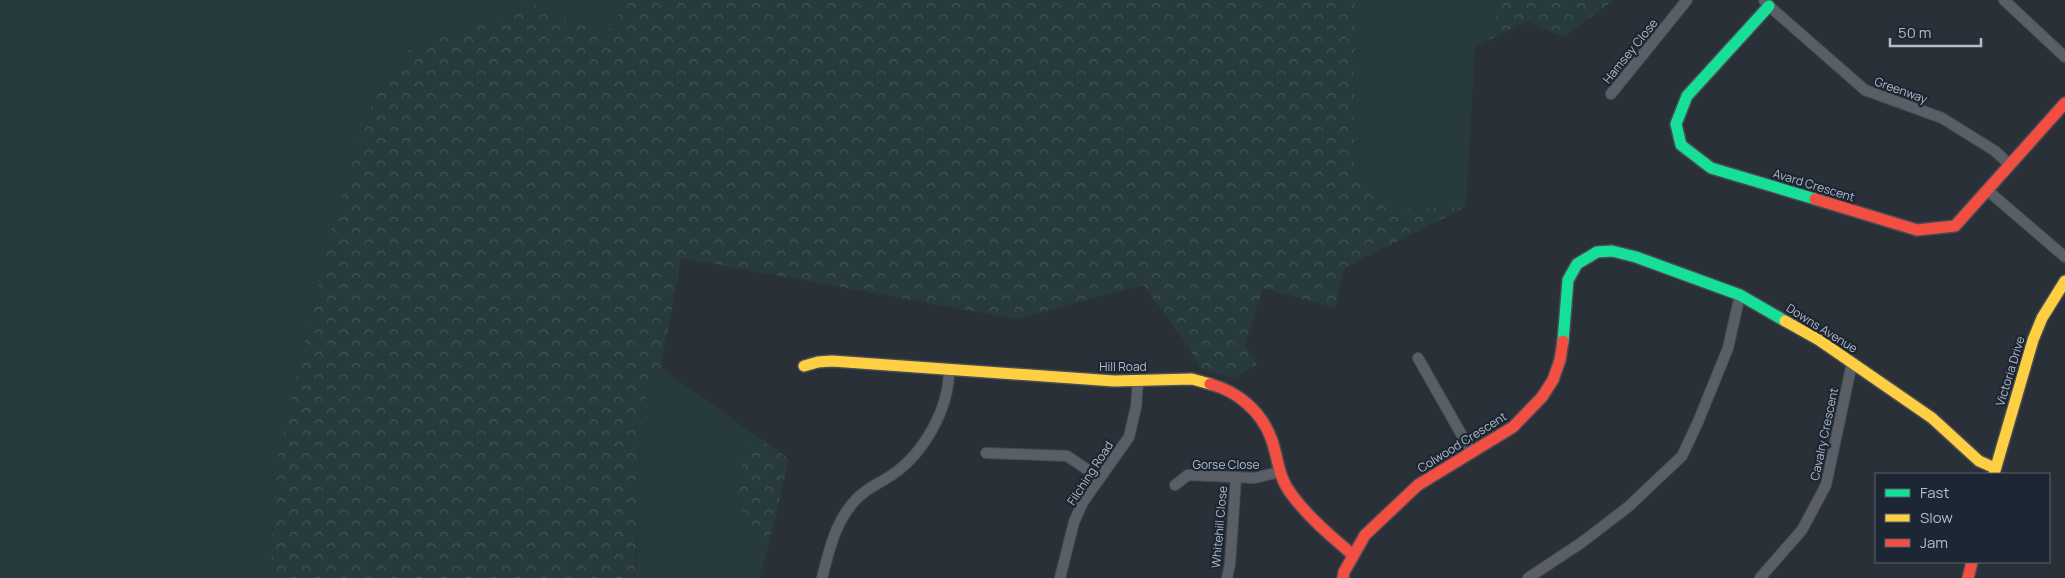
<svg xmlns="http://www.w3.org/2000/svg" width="2065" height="578" font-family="Manrope,sans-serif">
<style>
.green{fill:#273a3e}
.forest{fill:url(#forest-crowns)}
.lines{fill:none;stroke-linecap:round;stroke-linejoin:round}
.street-casing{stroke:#484c53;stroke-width:12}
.fast-casing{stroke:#484c53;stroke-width:14}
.slow-casing{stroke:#484c53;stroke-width:14}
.jam-casing{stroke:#484c53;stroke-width:14}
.street{stroke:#5a5e66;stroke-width:10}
.fast{stroke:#16e098;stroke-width:11}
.slow{stroke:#ffcf43;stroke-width:11}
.jam{stroke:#f24e42;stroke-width:11}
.labels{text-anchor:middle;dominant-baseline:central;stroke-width:4.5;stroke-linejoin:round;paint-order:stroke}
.street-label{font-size:12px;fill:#b4bcc9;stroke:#1d2633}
</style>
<defs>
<pattern id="forest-crowns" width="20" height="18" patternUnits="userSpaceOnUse" patternTransform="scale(1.25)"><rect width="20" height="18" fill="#273a3e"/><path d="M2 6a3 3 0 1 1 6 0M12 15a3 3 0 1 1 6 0" fill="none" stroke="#445559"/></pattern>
</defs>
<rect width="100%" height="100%" fill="#2a3038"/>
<g class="green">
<polygon points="0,0 612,0 621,12 606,34 534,5 408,50 373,101 334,220 274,471 271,578 0,578"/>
<polygon points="1355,0 1569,0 1475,47 1466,207 1399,209 1354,174"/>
<polygon points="661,368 768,444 748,444 742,518 767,551 759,578 636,578 641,409"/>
</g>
<g class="forest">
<polygon points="612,0 1355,0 1354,174 1399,209 1466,207 1344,268 1335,308 1263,288 1244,346 1257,364 1235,378 1199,367 1189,347 1143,285 1016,319 681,258 661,368 641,410 635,578 271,578 274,471 334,220 373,101 408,50 534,5 606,33 621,12"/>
<polygon points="1497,0 1614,0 1563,37 1527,21 1475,47 1501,10"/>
<polygon points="748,444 768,444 789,459 767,551 742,518 737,487"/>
</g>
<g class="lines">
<g class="street-casing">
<g id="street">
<polyline points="1764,0 1769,6 1865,90 1942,118 1995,151 2010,165"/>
<polyline points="2004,0 2065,57"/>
<polyline points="1611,94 1687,0"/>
<polyline points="1987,190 2065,257"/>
<polyline points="1418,358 1472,453"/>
<polyline points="986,453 1067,456 1100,478"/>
<polyline points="1175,485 1188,475 1255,478 1279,472"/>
<path d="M822,578c7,-27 12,-52 30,-74 11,-14 26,-20 40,-29 32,-22 57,-66 57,-105"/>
<polyline points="1060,578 1074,522 1083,502 1129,437 1136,407 1138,381"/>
<polyline points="1227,578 1230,564 1236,477"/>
<polyline points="1528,578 1581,543 1628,507 1682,456 1698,422 1728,348 1740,295"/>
<polyline points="1760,578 1802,530 1826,485 1852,363"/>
</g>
</g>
<g class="fast-casing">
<g id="fast">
<polyline points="1769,6 1687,96 1676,124 1681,145 1711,168 1815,199"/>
<polyline points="1563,341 1568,280 1577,264 1597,252 1612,251 1636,257 1740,295 1785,321"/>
</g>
</g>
<g class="slow-casing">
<g id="slow">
<polyline points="1785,321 1819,340 1932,418 1979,461 1995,468"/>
<polyline points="804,366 818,362 832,361 1114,381 1192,379 1210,384"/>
<polyline points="1994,474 2033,340 2042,318 2065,281"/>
</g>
</g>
<g class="jam-casing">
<g id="jam">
<polyline points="1815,199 1917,230 1955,226 2065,103"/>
<path d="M1210,384c27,7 51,27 61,54 8,21 6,38 21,57 17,23 40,42 61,60"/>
<polyline points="1343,578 1344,572 1365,535 1418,485 1513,427 1542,397 1553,380 1560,360 1563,341"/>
<polyline points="1968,578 1972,562"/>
</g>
</g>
<use href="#street" class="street"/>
<use href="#fast" class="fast"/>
<use href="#slow" class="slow"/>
<use href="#jam" class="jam"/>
</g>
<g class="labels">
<g class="street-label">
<text transform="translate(1630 51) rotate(-51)">Hamsey Close</text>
<text transform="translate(1901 90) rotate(20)">Greenway</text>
<text transform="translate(1814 185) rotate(17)">Avard Crescent</text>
<text transform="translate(1822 328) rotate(32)">Downs Avenue</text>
<text x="1123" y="366">Hill Road</text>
<text transform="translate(2010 371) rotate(-73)">Victoria Drive</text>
<text transform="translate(1824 434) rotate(-78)">Cavalry Crescent</text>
<text transform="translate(1462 442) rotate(-32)">Colwood Crescent</text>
<text x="1226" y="464">Gorse Close</text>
<text transform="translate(1090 473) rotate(-57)">Filching Road</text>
<text transform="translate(1219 527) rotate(-85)">Whitehill Close</text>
</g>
</g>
<rect x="1875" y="473" width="175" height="90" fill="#1d2633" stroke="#59626f"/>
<rect x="1885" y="489" width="25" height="8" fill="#16e098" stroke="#59626f"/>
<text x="1920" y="498" font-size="15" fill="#b4bcc9">Fast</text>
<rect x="1885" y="514" width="25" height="8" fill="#ffcf43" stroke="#59626f"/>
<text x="1920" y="523" font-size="15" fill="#b4bcc9">Slow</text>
<rect x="1885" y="539" width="25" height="8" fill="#f24e42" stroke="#59626f"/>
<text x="1920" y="548" font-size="15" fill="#b4bcc9">Jam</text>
<path d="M1890 38v8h91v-8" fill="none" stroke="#b4bcc9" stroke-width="2.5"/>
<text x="1898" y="38" font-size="15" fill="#b4bcc9" stroke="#1d2633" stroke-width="4" paint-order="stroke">50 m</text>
</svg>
